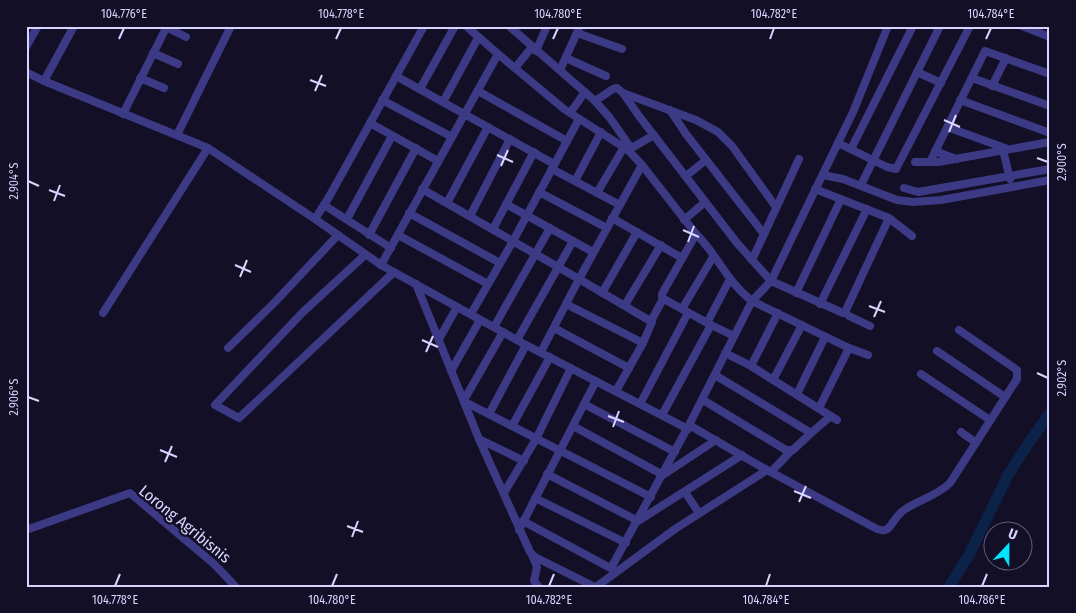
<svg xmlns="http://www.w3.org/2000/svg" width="1076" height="613" font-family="'Fira Sans Condensed',sans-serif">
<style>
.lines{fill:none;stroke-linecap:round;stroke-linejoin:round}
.river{stroke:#0c2248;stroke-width:11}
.minor{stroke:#3d3a85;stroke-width:8}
.ticks{fill:none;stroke:#d9d4ff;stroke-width:2}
.labels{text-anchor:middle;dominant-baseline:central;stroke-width:5;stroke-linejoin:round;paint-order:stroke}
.street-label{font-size:16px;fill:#d9d4ff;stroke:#130f26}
.neatline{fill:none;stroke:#d9d4ff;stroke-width:2}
.ticks-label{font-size:12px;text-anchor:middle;fill:#d9d4ff}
</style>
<rect width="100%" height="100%" fill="#130f26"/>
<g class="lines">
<polyline class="river" points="949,587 970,553 1007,477 1028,444 1050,413"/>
<g class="minor">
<path d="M466,26l32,28 66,55 64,41 14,15 54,69c21,20 31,48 56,67l19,-20 82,-169 35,-86"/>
<polyline points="509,26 595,101 610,118 631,148"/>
<polyline points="1022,26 1050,37"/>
<polyline points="166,27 186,37"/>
<polyline points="577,33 622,49"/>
<polyline points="26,47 38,26"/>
<polyline points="536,51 547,26"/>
<polyline points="153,53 178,64"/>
<polyline points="566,58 606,76"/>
<polyline points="515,68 532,47"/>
<polyline points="560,70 580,26"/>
<polyline points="26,72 44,81 208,148 315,219 381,265 526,345 688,429"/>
<polyline points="917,72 941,83"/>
<polyline points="396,76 554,164"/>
<polyline points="140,78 164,88"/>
<polyline points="972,78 1050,106"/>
<polyline points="44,81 74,26"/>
<polyline points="992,86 1006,58"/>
<polyline points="420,89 455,26"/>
<polyline points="478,91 567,141"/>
<polyline points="623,93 639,116 737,243 771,281 843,313 846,310 889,218"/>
<polyline points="382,100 452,137"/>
<polyline points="960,100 1050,133"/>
<polyline points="595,101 613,89 617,88 623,93 696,120 718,132 732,146 776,207"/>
<polyline points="443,102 478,38"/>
<polyline points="670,110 686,134 764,234"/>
<polyline points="570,113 585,92"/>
<polyline points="123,114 167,26"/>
<polyline points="370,123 438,161"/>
<polyline points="947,127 1005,148"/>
<polyline points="177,135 231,26"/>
<polyline points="838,143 887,167 896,169 970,26"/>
<polyline points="851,149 913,26"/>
<polyline points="628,150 654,135"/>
<polyline points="1003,150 1010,179"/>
<polyline points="935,151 956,159"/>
<polyline points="915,162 938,162 1050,142"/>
<polyline points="930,162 985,51 1050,74"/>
<polyline points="552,169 620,205"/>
<polyline points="823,175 843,179 897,200 913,202 941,200 1050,180"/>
<polyline points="686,176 706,160"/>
<polyline points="575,181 601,132"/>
<polyline points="861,185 940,26"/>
<polyline points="904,188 918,192 1050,169"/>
<polyline points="422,189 579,279 541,352"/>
<polyline points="815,189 889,218 912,236"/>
<polyline points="539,192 607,228"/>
<polyline points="597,193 624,147"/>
<polyline points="447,203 488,127"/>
<polyline points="506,204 593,252"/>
<polyline points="324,205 391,248"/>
<polyline points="409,213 500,263"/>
<polyline points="470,216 510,139"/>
<polyline points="612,218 682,258"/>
<polyline points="315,219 329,197 424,26"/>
<polyline points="347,219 392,136"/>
<polyline points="684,220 705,202"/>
<polyline points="493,229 534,152"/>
<polyline points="696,234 662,294 662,298 711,325 734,336"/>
<polyline points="369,235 416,148"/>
<polyline points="398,235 488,284"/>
<polyline points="365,255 303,312 215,405 239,418 394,272"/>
<polyline points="752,260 799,159"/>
<polyline points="381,265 498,54"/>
<polyline points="416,284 479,439 530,552 535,557 595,587"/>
<polyline points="602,293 637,232"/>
<polyline points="796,293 841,199"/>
<polyline points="566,304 643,343"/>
<polyline points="820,304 867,209"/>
<polyline points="625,305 661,245"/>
<polyline points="682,309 713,257"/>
<polyline points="845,312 849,316 870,326"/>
<polyline points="103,313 208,148"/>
<polyline points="471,314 513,241 579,119"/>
<polyline points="651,321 663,299"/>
<polyline points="707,323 730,279"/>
<polyline points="494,327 550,228"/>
<polyline points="554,328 629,368"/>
<polyline points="439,339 457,307"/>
<polyline points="517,340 573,241"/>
<polyline points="228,348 275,302 338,235"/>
<polyline points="937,351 1005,397"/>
<polyline points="725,353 751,366 837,420"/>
<polyline points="751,366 778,313"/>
<polyline points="451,371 480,320"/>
<polyline points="921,374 990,420"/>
<polyline points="773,380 802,325"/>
<polyline points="616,391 643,343 652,322 579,279 642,165"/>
<polyline points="797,394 825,337"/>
<polyline points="464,400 503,332"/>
<polyline points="703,400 786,450 793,450 811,433 715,375"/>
<polyline points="465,402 651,497"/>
<polyline points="584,404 675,452"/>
<polyline points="640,404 688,313"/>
<polyline points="819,408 849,348"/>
<polyline points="489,414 526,345"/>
<polyline points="662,415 711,325"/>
<polyline points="689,425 752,301 849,348 868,355"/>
<polyline points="512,426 550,357"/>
<polyline points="573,426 663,475 716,440"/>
<polyline points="961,432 975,442"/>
<polyline points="811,433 831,416"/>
<polyline points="479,439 524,461"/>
<polyline points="771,472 791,451"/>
<polyline points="547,474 638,521 742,455"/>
<polyline points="685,492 699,513"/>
<polyline points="504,493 536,439 571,368"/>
<polyline points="535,498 626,543"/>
<polyline points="523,521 614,570"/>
<polyline points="26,530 130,493 214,564 236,587"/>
<polyline points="519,530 596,381"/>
<polyline points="532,555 537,567 534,581 539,587"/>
<path d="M611,568l78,-143 78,45 110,59c6,2 10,2 14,-4 4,-5 7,-11 13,-15 14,-10 33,-14 46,-27l67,-104v-9l-58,-40"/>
<polyline points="596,587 675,529 767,470"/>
</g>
</g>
<path class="ticks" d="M119,39l5,-11M336,39l5,-11M553,39l5,-11M770,39l4,-11M986,39l5,-11M310,80l16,6M315,91l7,-16M944,120l16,7M949,132l7,-17M497,155l16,7M1037,158l11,4M501,166l7,-16M28,181l11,5M49,190l16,6M54,201l6,-16M683,230l16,7M688,242l6,-16M235,265l16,7M240,277l7,-17M869,306l16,6M874,317l7,-16M422,340l16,7M426,352l7,-16M1037,373l11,5M28,397l11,4M608,416l16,6M613,427l6,-16M160,450l17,7M165,462l7,-16M794,491l17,7M799,502l7,-16M347,526l16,6M352,537l6,-16M115,586l5,-12M332,586l5,-12M549,586l5,-12M766,586l4,-12M982,586l5,-12"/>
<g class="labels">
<g class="street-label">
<text transform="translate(185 524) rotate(39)">Lorong Agribisnis</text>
</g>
</g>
<rect width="1076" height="613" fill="none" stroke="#130f26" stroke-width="55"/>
<g transform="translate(1008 546) rotate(22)"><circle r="24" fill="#130f26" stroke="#625e7d"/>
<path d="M0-4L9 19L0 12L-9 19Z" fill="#00e5ff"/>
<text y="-8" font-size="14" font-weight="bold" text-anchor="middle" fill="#d9d4ff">U</text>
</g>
<rect x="28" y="28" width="1020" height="558" class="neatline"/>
<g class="ticks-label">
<text x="124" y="18">104.776°E</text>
<text x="341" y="18">104.778°E</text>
<text x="558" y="18">104.780°E</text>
<text x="774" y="18">104.782°E</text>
<text x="991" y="18">104.784°E</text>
<text transform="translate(1062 162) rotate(-90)" y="4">2.900°S</text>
<text transform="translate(14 181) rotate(-90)" y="4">2.904°S</text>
<text transform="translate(1062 378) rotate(-90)" y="4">2.902°S</text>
<text transform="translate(14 397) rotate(-90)" y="4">2.906°S</text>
<text x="115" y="604">104.778°E</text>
<text x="332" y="604">104.780°E</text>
<text x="549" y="604">104.782°E</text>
<text x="766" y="604">104.784°E</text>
<text x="982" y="604">104.786°E</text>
</g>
</svg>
